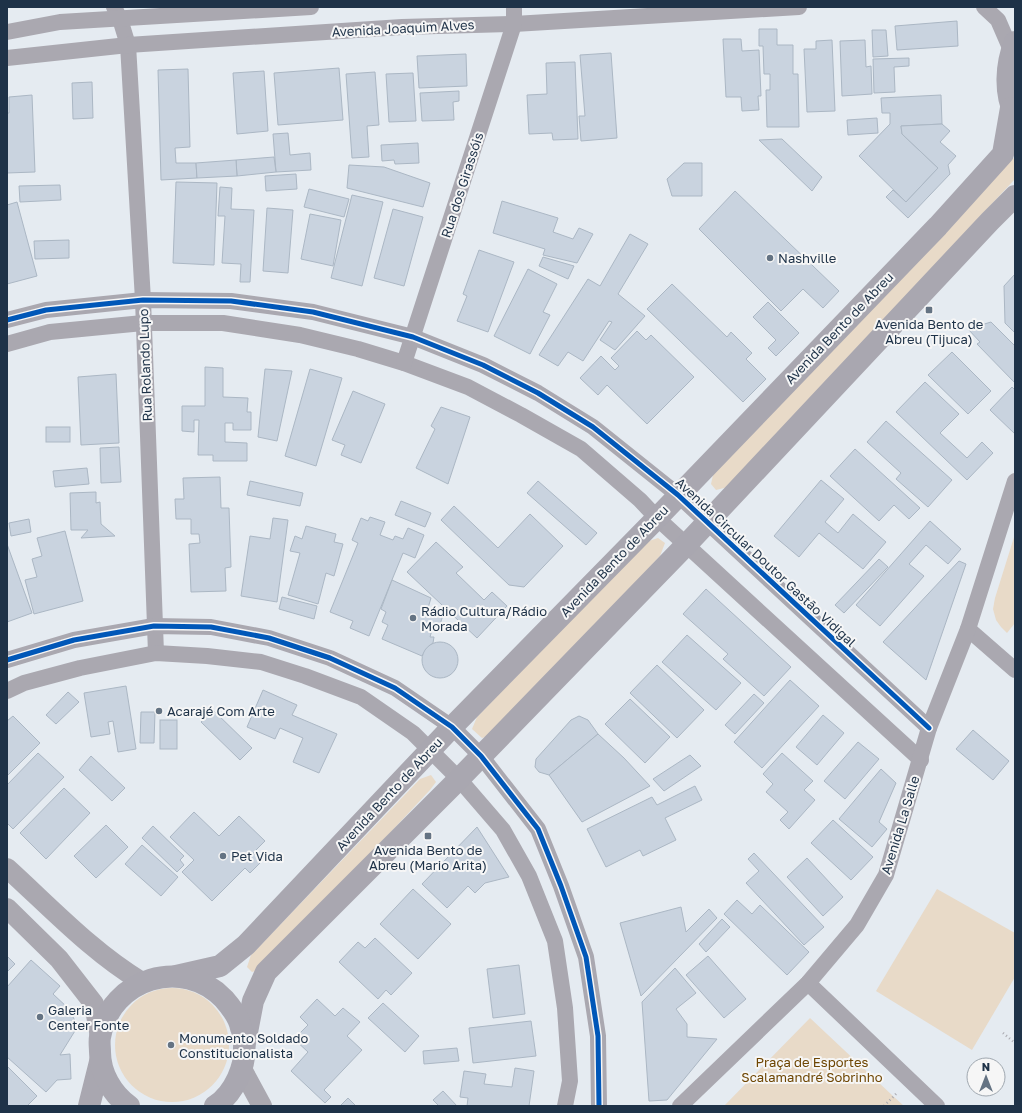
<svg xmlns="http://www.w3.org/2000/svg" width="1022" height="1113" font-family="'Golos Text',sans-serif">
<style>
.green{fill:#e8dac8}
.building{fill:#c9d3df;stroke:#abb7c4}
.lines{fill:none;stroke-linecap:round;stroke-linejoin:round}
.path{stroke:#aaaab1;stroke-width:2.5;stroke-dasharray:1 3;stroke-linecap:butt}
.minor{stroke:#aaa8b0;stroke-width:16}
.tertiary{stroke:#aaa8b0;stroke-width:20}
.secondary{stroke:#a9a7b0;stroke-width:22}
.cycleway-casing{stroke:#f6f6f6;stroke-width:8}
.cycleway{stroke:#0057b8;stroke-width:5}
.poi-dot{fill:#647383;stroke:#f6f6f6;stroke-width:1.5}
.labels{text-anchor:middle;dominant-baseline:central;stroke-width:4;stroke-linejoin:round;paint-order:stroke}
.street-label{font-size:13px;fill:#1e3248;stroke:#f6f6f6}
.poi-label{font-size:13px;fill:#1e3248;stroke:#f6f6f6;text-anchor:start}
.park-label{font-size:13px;fill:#6e4603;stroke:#f6f6f6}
</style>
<rect width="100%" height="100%" fill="#e5ebf1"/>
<g class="green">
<polygon points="1015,158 1015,179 728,487 716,490 711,484 713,475 1011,159"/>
<polygon points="1015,534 1015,623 1007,633 1001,627 996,620 993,609 995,598"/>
<polygon points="658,538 665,543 660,556 496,733 482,738 472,729 477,717 646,542"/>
<polygon points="431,775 436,782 430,790 263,969 252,972 247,967 251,955 420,779"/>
<polygon points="937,889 1015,933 1015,977 972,1050 876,991"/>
<circle cx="172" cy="1045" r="57"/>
<polygon points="810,1018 893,1096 904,1106 724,1106"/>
</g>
<g class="building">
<polygon points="957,21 958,46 897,50 895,26"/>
<polygon points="759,29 777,29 777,45 793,45 793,74 798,74 799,127 767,127 766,90 770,90 770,74 764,74 763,46 759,46"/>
<polygon points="872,30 886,30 888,56 873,57"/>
<polygon points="723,39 741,39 742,51 759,50 761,96 758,96 759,110 742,111 741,97 726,97"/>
<polygon points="832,40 835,111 807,112 804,49 816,49 816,41"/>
<polygon points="865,40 866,67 871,66 872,94 842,96 840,41"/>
<polygon points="611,53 617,138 581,141 579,116 585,116 580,55"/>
<polygon points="466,54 467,86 419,88 417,56"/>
<polygon points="909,58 909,66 894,67 895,92 874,93 873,59"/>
<polygon points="575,62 578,139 553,140 552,133 529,134 527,95 547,94 546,63"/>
<polygon points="339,68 343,120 278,125 274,73"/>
<polygon points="188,69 190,147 175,148 176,163 196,163 197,178 161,180 158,70"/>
<polygon points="264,71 268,131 237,134 233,73"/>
<polygon points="375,72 379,125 367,126 369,157 352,158 346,74"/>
<polygon points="413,73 416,121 389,122 386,74"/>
<polygon points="92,82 93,118 73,119 72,83"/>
<polygon points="459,91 459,101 453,102 454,120 422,121 420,93"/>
<polygon points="32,95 35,172 7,173 7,113 9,113 9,97"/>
<polygon points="941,95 942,124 901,126 902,134 938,168 906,202 859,156 890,124 890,113 882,113 881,98"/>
<polygon points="877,118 878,133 848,135 847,120"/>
<polygon points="942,124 950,131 940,142 956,156 948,165 950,174 908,218 886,197 893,190 906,202 938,168 902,134 901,126"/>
<polygon points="288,133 290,155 310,153 311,170 276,172 273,134"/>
<polygon points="782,139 822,177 812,191 759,140"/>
<polygon points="418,143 419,163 395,164 394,160 382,161 381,145"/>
<polygon points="274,157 276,172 237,176 236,160"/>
<polygon points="236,160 237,176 197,178 196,163"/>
<polygon points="684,163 702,163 702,196 672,196 667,179"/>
<polygon points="349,165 384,167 430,183 423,207 347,188"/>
<polygon points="296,174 297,189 266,191 265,176"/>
<polygon points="176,182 217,183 214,265 173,263"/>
<polygon points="60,185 61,200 20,202 19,186"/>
<polygon points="220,187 232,188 231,209 254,210 250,282 240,282 241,264 222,263 225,216 218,216"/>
<polygon points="309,189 349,199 344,217 304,207"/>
<polygon points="735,191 839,291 823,308 803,289 781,311 699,229"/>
<polygon points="352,195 383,202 362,286 331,278"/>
<polygon points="502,201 558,218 553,232 573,239 579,228 593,234 577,263 543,255 545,249 493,233"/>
<polygon points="17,202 37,276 7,284 7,205"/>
<polygon points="267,208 293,210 288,273 263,271"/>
<polygon points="393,209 423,217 404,286 374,278"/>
<polygon points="310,214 341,220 333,266 301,259"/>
<polygon points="630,234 648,244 618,294 645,316 615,350 600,340 612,322 609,321 583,361 568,352 558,366 539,355 588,279 600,286"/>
<polygon points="69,240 69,258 35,259 34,241"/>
<polygon points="479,250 514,262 488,332 457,321 467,296 463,294"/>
<polygon points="543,257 574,266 568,279 539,266"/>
<polygon points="528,269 557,284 543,312 550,315 530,354 494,336"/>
<polygon points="1015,274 1015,333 1005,323 1004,286"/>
<polygon points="672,284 727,337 731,332 752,353 746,359 766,379 743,402 647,309"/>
<polygon points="768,302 799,333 776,356 768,348 776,340 753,317"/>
<polygon points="991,322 1015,346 1015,383 977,344 980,342 968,329"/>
<polygon points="637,331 646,340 651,335 694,377 647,424 607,385 598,395 580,378 601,356 615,370 619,366 611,358"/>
<polygon points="952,352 991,391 968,414 928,375"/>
<polygon points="205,367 223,368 223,397 248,398 247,412 251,412 251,430 233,430 233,423 225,423 225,442 247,443 247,461 213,461 213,455 198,455 199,420 194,420 194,432 182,431 182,406 205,406"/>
<polygon points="265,369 292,371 277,441 258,437"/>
<polygon points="310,369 342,378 316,466 285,456"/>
<polygon points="116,374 119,443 81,445 78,377"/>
<polygon points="925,382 959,414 940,433 967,458 982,442 993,453 967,480 896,412"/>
<polygon points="1012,387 1015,390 1015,434 990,410"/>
<polygon points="353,391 385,404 361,463 341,455 345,445 332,440"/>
<polygon points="441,407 470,417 448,484 416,468 435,429 431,426"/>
<polygon points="886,421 952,480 928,507 896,479 901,473 867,442"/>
<rect x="46" y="427" width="24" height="15"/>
<polygon points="119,447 121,482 101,483 100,448"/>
<polygon points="855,449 920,508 909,519 894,505 879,521 830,476"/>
<polygon points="87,468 89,484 55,487 53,471"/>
<polygon points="220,477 221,508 229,508 231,567 225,568 226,591 191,592 189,544 200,543 199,534 191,534 191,519 176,519 175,499 184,499 183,478"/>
<polygon points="821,480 844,499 825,522 838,533 853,514 886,542 863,569 819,533 799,557 774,536"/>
<polygon points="250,481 303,493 300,506 247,495"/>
<polygon points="538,481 597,533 586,545 527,493"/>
<polygon points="96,492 96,503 100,502 101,524 115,536 81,538 88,530 71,530 70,493"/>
<polygon points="401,501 431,513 425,527 395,515"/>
<polygon points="454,506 498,548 530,514 563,546 524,587 509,585 441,520"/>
<polygon points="370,517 385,522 380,535 393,540 395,536 403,539 408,528 424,535 415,558 403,553 369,636 350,628 353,621 330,612 358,543 352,540 361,518 368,521"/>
<polygon points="273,518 288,520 277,602 241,596 250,536 270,539"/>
<polygon points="29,519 31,532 11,536 9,523"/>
<polygon points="930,521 961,549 948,564 926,545 909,564 924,576 880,626 856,605"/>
<polygon points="306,526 336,534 334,542 343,544 334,576 326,573 318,604 288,595 300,553 290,551 295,536 302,539"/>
<polygon points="65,531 83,601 34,614 25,580 37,577 32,559 42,556 37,538"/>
<polygon points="436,542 463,567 456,573 484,600 492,592 507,606 477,638 407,572"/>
<polygon points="7,544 32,613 7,622"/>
<polygon points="879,559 888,567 844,613 835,605"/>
<polygon points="959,561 966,564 926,680 883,642"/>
<polygon points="392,580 431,598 428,608 443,615 438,631 432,630 430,637 434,637 433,643 428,647 422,656 382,639 388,625 382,622 386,612 381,609"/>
<polygon points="706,589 791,667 764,696 723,659 728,654 683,614"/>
<polygon points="282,597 317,606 314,619 279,609"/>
<polygon points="687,635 741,683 716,710 662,662"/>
<circle cx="440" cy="660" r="18"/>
<polygon points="657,665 704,710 677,738 630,693"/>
<polygon points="790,680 819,706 762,768 734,742"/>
<polygon points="126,686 136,749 118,752 113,721 108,722 110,734 91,737 84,693"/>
<polygon points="263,690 297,705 292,715 337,734 319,773 293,762 303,738 280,728 275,739 247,727"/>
<polygon points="68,692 79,702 56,724 46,715"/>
<polygon points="754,694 764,703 735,734 725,725"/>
<polygon points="630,699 670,737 645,763 605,724"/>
<polygon points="213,710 252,748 240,760 201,722"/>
<polygon points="141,712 155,712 154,743 140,743"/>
<polygon points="823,715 844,733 817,765 796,747"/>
<polygon points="13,716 40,743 7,776 7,721"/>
<polygon points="579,716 588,720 598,734 549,775 539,772 535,767 536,759 571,720"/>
<rect x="160" y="720" width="17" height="29"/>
<polygon points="973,730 1009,761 993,780 956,749"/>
<polygon points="598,734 624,758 650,786 582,822 549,775"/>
<polygon points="858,742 879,759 845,799 824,781"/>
<polygon points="38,753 64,777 13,829 7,823 7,785"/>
<polygon points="782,753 813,781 804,790 815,800 789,829 780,820 788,812 766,792 773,784 763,774"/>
<polygon points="690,755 701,766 664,791 653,779"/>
<polygon points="91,756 125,788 112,801 79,770"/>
<polygon points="881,769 896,783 879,822 887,829 872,847 839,819"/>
<polygon points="695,786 702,800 665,818 676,840 643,856 640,850 606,867 587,829 652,797 657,805"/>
<polygon points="64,788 90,813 46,859 20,833"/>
<polygon points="194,812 219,836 239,816 265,841 253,853 262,861 250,873 245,868 212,901 182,872 194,860 170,837"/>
<polygon points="833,820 873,857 851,880 811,843"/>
<polygon points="106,825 128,847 96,878 74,856"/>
<polygon points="153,826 184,856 180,860 184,865 177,872 142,838"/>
<polygon points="477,827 509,877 485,883 475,893 468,886 447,908 422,884"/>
<polygon points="142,845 178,877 161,896 125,864"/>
<polygon points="754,853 824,927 804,945 746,883 759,871 748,859"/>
<polygon points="807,858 843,897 823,916 787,877"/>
<polygon points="413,889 451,924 418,959 380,924"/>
<polygon points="737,900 752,914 760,905 809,952 787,975 724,914"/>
<polygon points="681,907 686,932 709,909 717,918 641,996 620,923"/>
<polygon points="722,919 730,927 706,952 699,944"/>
<polygon points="375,938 412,973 391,995 386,990 378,999 339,962 358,942 365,948"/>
<polygon points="7,956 15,964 7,972"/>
<polygon points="708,956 746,999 724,1018 686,975"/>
<polygon points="31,960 60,986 53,994 68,1008 78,1026 60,1055 70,1054 71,1079 57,1080 46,1092 7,1057 7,987"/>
<polygon points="519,965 525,1014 493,1018 487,969"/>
<polygon points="675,968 696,993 676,1009 687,1024 687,1037 717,1039 667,1100 649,1101 642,1002"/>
<polygon points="317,999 335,1016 343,1008 360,1022 347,1036 362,1050 324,1090 331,1097 325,1103 291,1071 308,1052 294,1039 308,1025 300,1017"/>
<polygon points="383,1003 419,1036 405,1052 368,1018"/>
<polygon points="531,1021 536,1056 473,1063 469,1028"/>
<polygon points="457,1048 459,1061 424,1064 423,1051"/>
<polygon points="7,1066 37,1096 27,1106 7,1106"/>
<polygon points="515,1068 534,1071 529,1106 467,1106 468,1098 460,1097 464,1071 486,1074 484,1084 512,1087"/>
<polygon points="443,1091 457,1106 439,1106 433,1100"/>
<polygon points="348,1098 356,1106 340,1106"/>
</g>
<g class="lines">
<g class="path">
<polyline points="1003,1033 1015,1043"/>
<polyline points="884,1106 898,1092"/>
</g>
<g class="minor">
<polyline points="114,7 120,19 128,45 143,300 156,653"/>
<polyline points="984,7 998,20 1011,50"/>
<polyline points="7,32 60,22 311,7"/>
<polyline points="7,58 128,45 402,27 514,24 799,7"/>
<polyline points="7,320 46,310 143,300 231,301 313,312 413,337 483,365 538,393 593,427 678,495 929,728"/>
<polyline points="7,344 50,332 143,323 223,323 300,335 358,349 404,363 468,387 521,415 581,449 640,500 657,518 921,760"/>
<polyline points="404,363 514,24 514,7"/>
<polyline points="968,629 1015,670"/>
<polyline points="7,660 74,640 154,626 211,627 269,638 330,658 395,688 452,727 481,756 538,829 561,886 586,957 598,1036 599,1106"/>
<polyline points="7,691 24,683 80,668 156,653 207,656 261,662 305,676 361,697 413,733 459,779 503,830 529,876 555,941 565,1008 570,1081 565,1106"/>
<polyline points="808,983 937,1106"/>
<polyline points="680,1106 808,983 857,925 886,875 929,728 968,629 1015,481"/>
</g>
<g class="tertiary">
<path d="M7,868c43,39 85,84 135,114"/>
<polyline points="7,908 59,959 94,1004 100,1037"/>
<polyline points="242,1069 262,1106"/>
</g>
<g class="secondary">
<path d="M1015,42c-9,22 -11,51 0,73"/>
<polyline points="176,976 220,966 246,945 452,727 657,518 938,226 1003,154 1011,108"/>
<polyline points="244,1048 253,1001 266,972 459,779 687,544 990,221 1015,196"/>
<polyline points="89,1106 100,1062"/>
<path d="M129,1106c-17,-12 -29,-33 -29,-54 0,-5 -1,-10 0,-15 11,-59 83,-81 124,-38 7,8 15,18 17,29 2,4 2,10 3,15 3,22 -10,51 -29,63"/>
</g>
<g class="cycleway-casing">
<g id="cycleway">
<polyline points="7,320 46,310 143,300 231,301 313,312 413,337 483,365 538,393 593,427 678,495 929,728"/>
<polyline points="7,660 74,640 154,626 211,627 269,638 330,658 395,688 452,727 481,756 538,829 561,886 586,957 598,1036 599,1106"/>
</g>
</g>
<use href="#cycleway" class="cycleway"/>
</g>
<g class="poi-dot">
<circle cx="770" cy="258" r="4"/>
<rect x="925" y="306" width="8" height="8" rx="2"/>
<circle cx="413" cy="618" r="4"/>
<circle cx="159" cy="711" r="4"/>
<rect x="424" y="832" width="8" height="8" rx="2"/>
<circle cx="223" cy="856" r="4"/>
<circle cx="40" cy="1017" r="4"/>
<circle cx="171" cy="1045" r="4"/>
</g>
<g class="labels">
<g class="street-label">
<text transform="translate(403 28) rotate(-3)">Avenida Joaquim Alves</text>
<text transform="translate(462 185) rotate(-72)">Rua dos Girassóis</text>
<text transform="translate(839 328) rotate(-46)">Avenida Bento de Abreu</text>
<text transform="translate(145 365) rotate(-92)">Rua Rolando Lupo</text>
<text transform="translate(614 561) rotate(-46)">Avenida Bento de Abreu</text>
<text transform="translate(766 562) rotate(43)">Avenida Circular Doutor Gastão Vidigal</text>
<text transform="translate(389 794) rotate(-47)">Avenida Bento de Abreu</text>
<text transform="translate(900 825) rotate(-73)">Avenida La Salle</text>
</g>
<g class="poi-label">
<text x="778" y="258">Nashville</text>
<text x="929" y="324" text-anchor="middle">Avenida Bento de<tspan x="929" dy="15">Abreu (Tijuca)</tspan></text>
<text x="421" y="611">Rádio Cultura/Rádio<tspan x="421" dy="15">Morada</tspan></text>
<text x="167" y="711">Acarajé Com Arte</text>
<text x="428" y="850" text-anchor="middle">Avenida Bento de<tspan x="428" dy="15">Abreu (Mario Arita)</tspan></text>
<text x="231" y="856">Pet Vida</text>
<text x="48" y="1010">Galeria<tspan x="48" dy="15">Center Fonte</tspan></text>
<text x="179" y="1038">Monumento Soldado<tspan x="179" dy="15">Constitucionalista</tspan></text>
</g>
<g class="park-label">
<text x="812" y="1062">Praça de Esportes<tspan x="812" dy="15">Scalamandré Sobrinho</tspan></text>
</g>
</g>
<rect width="1022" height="1113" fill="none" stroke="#1e3248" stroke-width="16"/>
<g transform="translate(986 1077)"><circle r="19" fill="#f6f6f6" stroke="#a0a8b0"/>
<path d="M0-3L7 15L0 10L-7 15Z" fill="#647383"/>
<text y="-6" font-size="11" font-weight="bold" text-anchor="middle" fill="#1e3248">N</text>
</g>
</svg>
